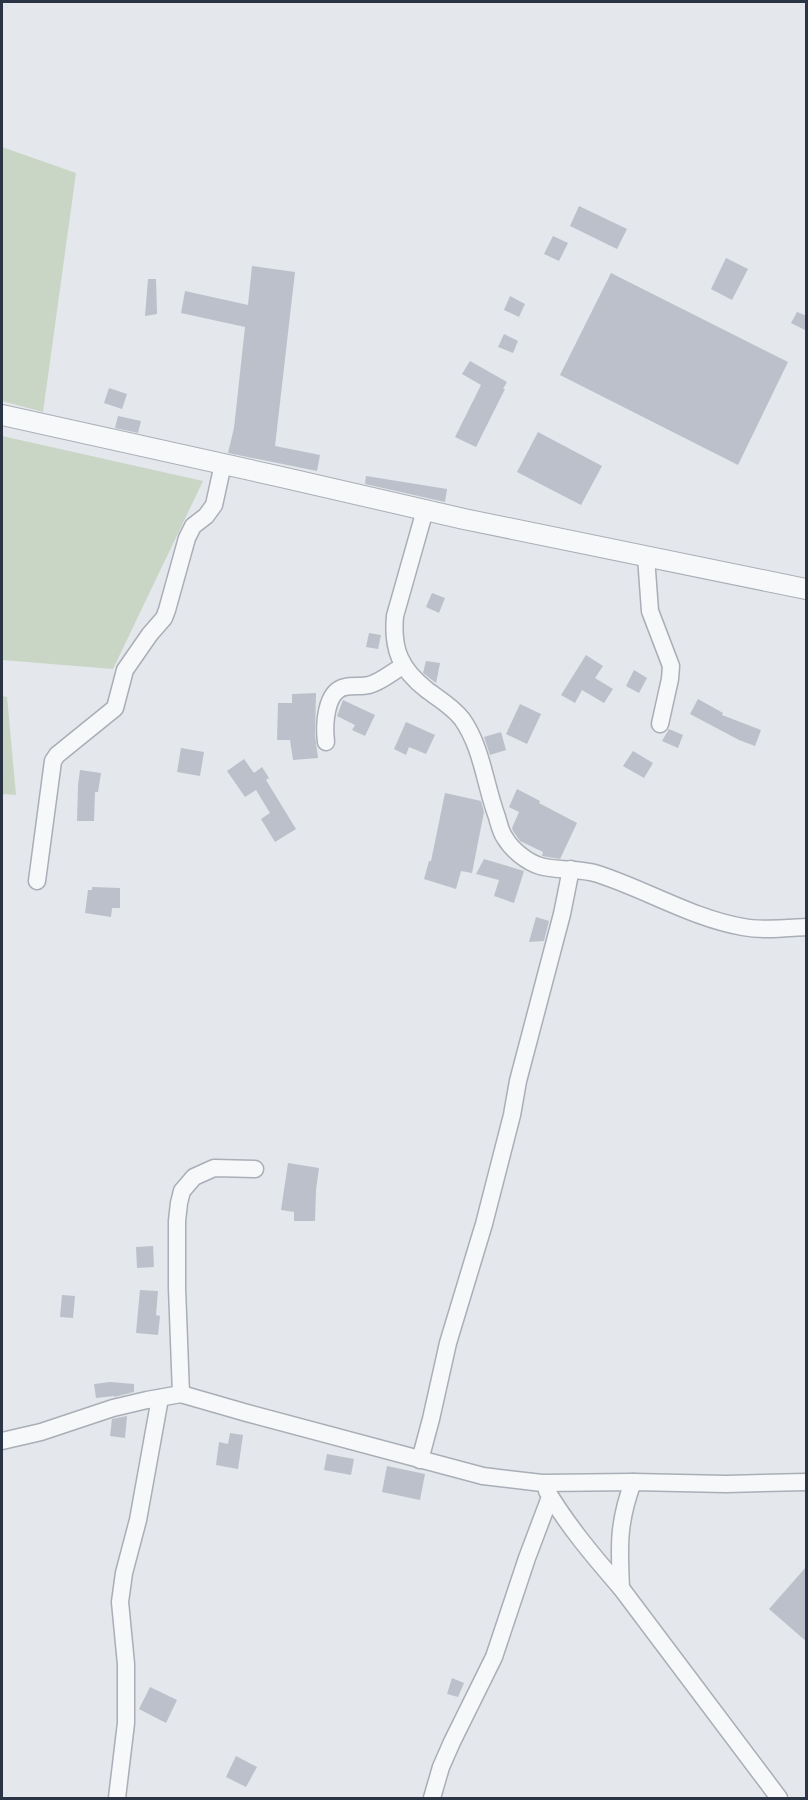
<svg xmlns="http://www.w3.org/2000/svg" width="808" height="1800" font-family="Helvetica,sans-serif">
<style>
.green{fill:#c9d6c5}
.building{fill:#bbc0ca}
.lines{fill:none;stroke-linecap:round;stroke-linejoin:round}
.minor-casing{stroke:#a9aeb7;stroke-width:19}
.tertiary-casing{stroke:#a9aeb7;stroke-width:22}
.minor{stroke:#f7f8fa;stroke-width:16}
.tertiary{stroke:#f7f8fa;stroke-width:20}
</style>
<rect width="100%" height="100%" fill="#e4e7ec"/>
<g class="green">
<polygon points="2,147 76,173 43,412 2,401"/>
<polygon points="2,436 203,481 113,669 2,660"/>
<polygon points="2,696 7,697 16,795 2,794"/>
</g>
<g class="building">
<polygon points="579,206 627,229 617,249 570,226"/>
<polygon points="553,236 568,243 559,261 544,254"/>
<polygon points="726,258 748,269 732,300 711,289"/>
<polygon points="252,266 295,272 275,446 320,455 317,471 228,453 234,428 245,327 181,313 185,291 248,305"/>
<polygon points="611,273 788,362 738,465 560,375"/>
<polygon points="148,279 156,279 157,314 145,316"/>
<polygon points="510,296 525,304 519,317 504,310"/>
<polygon points="797,312 807,316 807,331 791,323"/>
<polygon points="504,334 518,341 513,353 498,347"/>
<polygon points="470,361 507,382 503,389 505,389 476,447 455,437 481,385 462,374"/>
<polygon points="109,388 127,394 122,409 104,403"/>
<polygon points="118,416 141,421 138,433 115,428"/>
<polygon points="538,432 602,466 581,505 517,472"/>
<polygon points="366,476 447,489 445,502 365,484"/>
<polygon points="432,593 445,598 439,613 426,607"/>
<polygon points="369,633 381,635 378,649 366,647"/>
<polygon points="586,655 603,666 595,678 613,689 604,703 582,690 575,703 561,695"/>
<polygon points="426,661 440,663 436,683 423,673"/>
<polygon points="634,670 647,678 639,693 626,686"/>
<polygon points="316,693 315,735 318,758 293,760 290,740 277,740 278,703 292,703 292,694"/>
<polygon points="698,699 723,713 722,715 761,730 755,746 739,740 690,714"/>
<polygon points="343,700 375,715 365,736 352,730 355,725 337,716"/>
<polygon points="520,704 541,714 527,744 506,734"/>
<polygon points="406,722 435,735 426,754 409,747 406,755 394,749"/>
<polygon points="669,729 683,735 678,748 662,741"/>
<polygon points="501,732 506,750 490,755 484,737"/>
<polygon points="181,748 204,752 200,776 177,772"/>
<polygon points="633,751 653,763 644,778 623,766"/>
<polygon points="244,759 254,773 262,767 269,778 266,780 296,829 275,842 261,819 270,813 256,790 245,797 227,771"/>
<polygon points="80,770 101,773 98,792 95,792 94,821 77,821 78,785"/>
<polygon points="517,789 540,801 539,803 577,823 560,859 542,856 543,852 520,841 513,831 512,828 519,812 509,807"/>
<polygon points="445,793 481,801 484,812 472,873 461,871 456,889 424,879 429,861 431,861"/>
<polygon points="484,859 524,871 514,903 494,896 499,880 476,874"/>
<polygon points="92,887 120,888 120,908 112,908 111,917 85,913 88,890 92,890"/>
<polygon points="536,917 549,921 544,941 529,942"/>
<polygon points="288,1163 319,1168 316,1190 315,1221 294,1221 294,1212 281,1210"/>
<polygon points="153,1246 154,1267 137,1268 136,1247"/>
<polygon points="140,1290 158,1291 156,1315 160,1316 158,1335 136,1333"/>
<polygon points="62,1295 75,1296 73,1318 60,1317"/>
<polygon points="110,1382 134,1384 134,1392 114,1397 114,1396 96,1398 94,1384"/>
<polygon points="127,1416 125,1438 110,1436 112,1419"/>
<polygon points="230,1433 243,1435 238,1469 216,1465 219,1442 228,1444"/>
<polygon points="327,1454 354,1459 351,1475 324,1470"/>
<polygon points="387,1466 425,1474 420,1500 382,1492"/>
<polygon points="807,1566 807,1642 769,1609"/>
<polygon points="452,1678 464,1683 458,1697 447,1694"/>
<polygon points="150,1687 177,1700 166,1723 139,1709"/>
<polygon points="236,1756 257,1767 246,1787 226,1777"/>
</g>
<g class="lines">
<g class="minor-casing">
<g id="minor">
<path d="M425,510l-30,106c-3,33 5,53 32,74 12,9 26,17 35,29 20,28 23,66 35,98 2,7 4,16 8,21 7,12 22,24 35,28 16,5 40,2 58,8 49,16 94,44 145,53 21,4 43,1 63,0"/>
<polyline points="646,557 650,611 671,666 670,679 660,724"/>
<path d="M326,742c-2,-16 -1,-51 19,-55 8,-2 16,0 24,-2 12,-3 23,-13 34,-19"/>
<polyline points="37,881 53,761 57,755 115,708 125,670 150,634 164,618 167,610 187,538 193,526 206,516 214,505 223,464"/>
<polyline points="181,1394 177,1288 177,1221 179,1203 182,1191 194,1177 214,1168 255,1169"/>
<polyline points="2,1441 41,1432 113,1408 147,1400 181,1394 247,1413 483,1476 542,1483 633,1482 726,1484 806,1482"/>
<polyline points="420,1460 431,1419 448,1343 484,1224 512,1115 518,1081 562,914 571,869"/>
<path d="M633,1482c-15,40 -14,64 -12,106l158,210"/>
<path d="M547,1491c21,35 47,66 74,97"/>
<polyline points="117,1798 126,1723 126,1664 120,1602 124,1573 138,1520 160,1398"/>
<polyline points="432,1798 441,1767 452,1742 494,1657 527,1558 550,1497"/>
</g>
</g>
<g class="tertiary-casing">
<polyline id="tertiary" points="2,415 277,476 464,519 806,589"/>
</g>
<use href="#minor" class="minor"/>
<use href="#tertiary" class="tertiary"/>
</g>
<rect width="808" height="1800" fill="none" stroke="#2b3445" stroke-width="6"/>
</svg>
